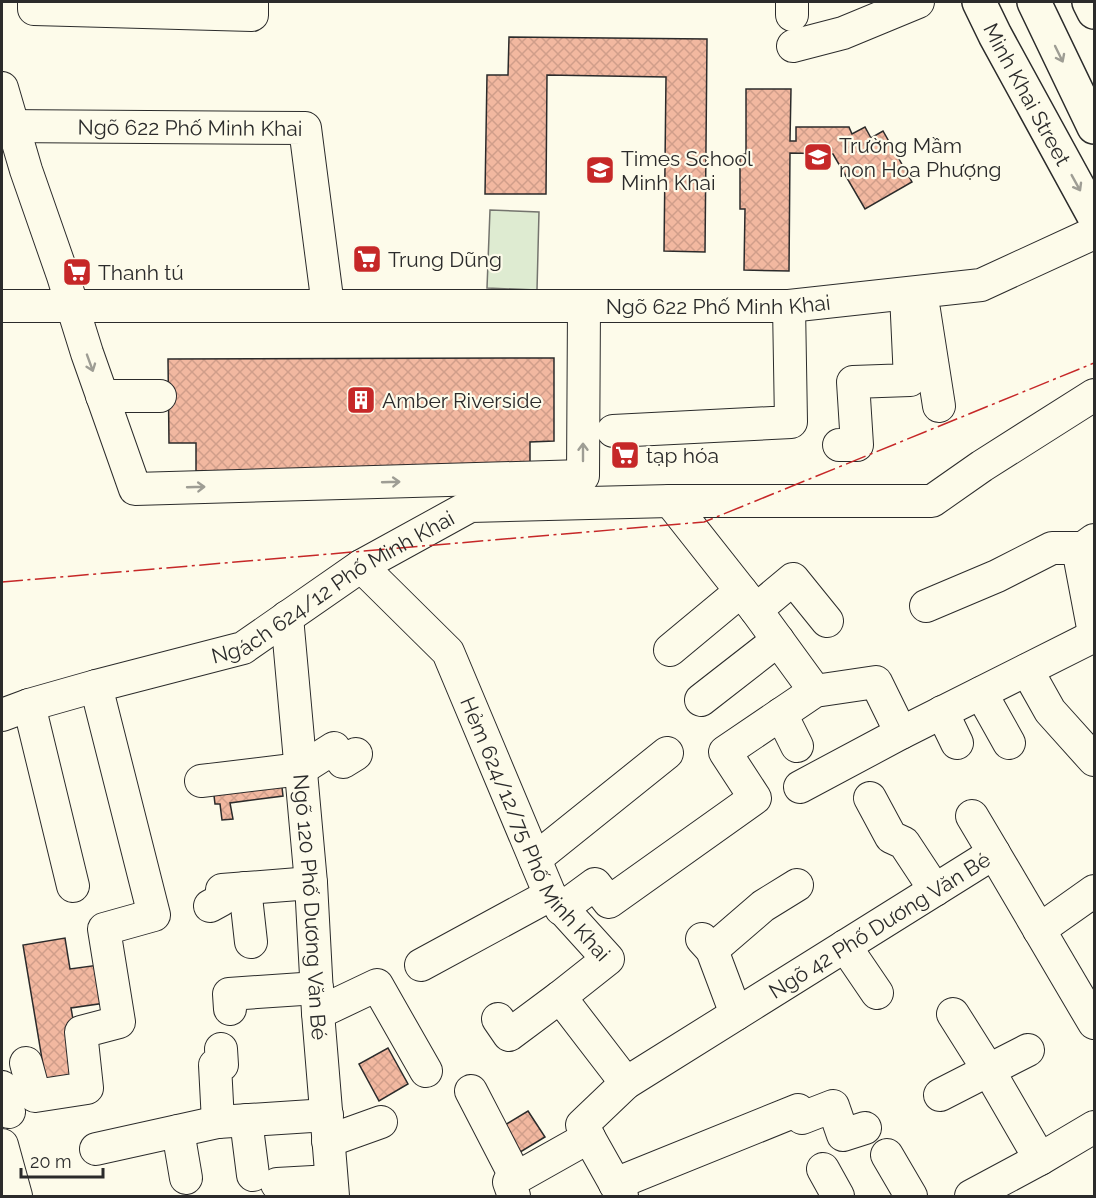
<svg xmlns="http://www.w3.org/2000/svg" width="1096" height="1198" font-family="Raleway,sans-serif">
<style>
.pitch{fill:#deebd1;stroke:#74746e;stroke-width:1.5}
.building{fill:url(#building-cross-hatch);stroke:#2b2b2b;stroke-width:1.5}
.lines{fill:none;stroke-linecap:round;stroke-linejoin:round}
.minor-casing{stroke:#2b2b2b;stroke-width:34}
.major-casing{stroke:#2b2b2b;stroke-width:36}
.highway-casing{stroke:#2b2b2b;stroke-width:36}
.minor{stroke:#fdfbea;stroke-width:32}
.major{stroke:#fdfbea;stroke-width:33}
.highway{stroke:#fdfbea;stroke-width:33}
.power{stroke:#c62828;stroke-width:1.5;stroke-dasharray:21 4.5 3 4.5;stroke-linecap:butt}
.oneway{stroke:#9e9d94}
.labels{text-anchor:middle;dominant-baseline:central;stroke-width:4.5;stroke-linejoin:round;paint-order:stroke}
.street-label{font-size:21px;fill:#2b2b2b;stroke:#fdfbea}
.poi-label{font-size:21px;fill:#2b2b2b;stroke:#fdfbea;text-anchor:start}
</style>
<defs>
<pattern id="building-cross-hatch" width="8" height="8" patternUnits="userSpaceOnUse" patternTransform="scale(1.5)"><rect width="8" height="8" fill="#f2b8a0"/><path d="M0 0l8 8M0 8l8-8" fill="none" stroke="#d09e8a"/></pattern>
</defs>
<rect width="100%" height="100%" fill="#fdfbea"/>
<polygon class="pitch" points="490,210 539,212 537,290 487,288"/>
<g class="building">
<polygon points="509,37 707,39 705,252 664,251 666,77 547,75 546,194 485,194 487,75 508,75"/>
<polygon points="746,89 791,89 790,141 796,141 796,127 849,127 852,134 865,127 871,138 883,131 912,182 865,209 833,154 790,153 789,271 744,270 745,209 740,209 740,154 746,154"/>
<polygon points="554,358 554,441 530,442 530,469 196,471 196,443 169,443 168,359"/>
<polygon points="281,779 283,796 230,803 233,819 222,820 220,804 215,804 213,787"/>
<polygon points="65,938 70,969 99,965 105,1003 71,1008 83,1077 46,1083 23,945"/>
<polygon points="388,1048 408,1084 379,1101 359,1064"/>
<polygon points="528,1111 545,1137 517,1154 500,1128"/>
</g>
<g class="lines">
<g class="minor-casing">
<g id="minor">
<polyline points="34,2 34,9 252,15 252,2"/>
<polyline points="792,2 792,15"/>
<polyline points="793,46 843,33 918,2"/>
<polyline points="2,88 26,170 63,276 87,353 135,489 583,476 584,306"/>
<path id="s1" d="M2,126l303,2 23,178"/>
<path id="s2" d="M2,306h787l192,-21 113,-52"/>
<polyline points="924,310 939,406"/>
<polyline points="102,396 160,396"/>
<polyline points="613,431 791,422 789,306"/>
<polyline points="839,445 857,445 853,382 910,380 906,294"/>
<polyline points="670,501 756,610 815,691"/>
<polyline points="1094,540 1083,548 1080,559 1094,633"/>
<path id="s3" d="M361,566l87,86 102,243 58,64 -48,38 66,86"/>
<polyline points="926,606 997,576 1052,548 1083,548"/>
<polyline points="756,610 793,579 827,621"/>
<path id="s4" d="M287,617l24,266 7,130 15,183"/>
<polyline points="670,650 741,591"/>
<polyline points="1027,670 1050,711 1094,760"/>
<polyline points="981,693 1009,743"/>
<polyline points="701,700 778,640"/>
<polyline points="29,705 73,886"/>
<polyline points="942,712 957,743"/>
<polyline points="781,714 797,746"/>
<path id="s5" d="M2,715l27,-10 67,-19 147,-38 118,-82 109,-60 200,-5h262l50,-35 112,-71"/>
<polyline points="201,781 301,769 334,748 343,762 356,754"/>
<polyline points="800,787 901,733"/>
<polyline points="870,798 891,837 904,843 935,890"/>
<polyline points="972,816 994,853"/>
<polyline points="535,859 667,753"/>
<polyline points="245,888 251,942"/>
<polyline points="210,906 221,900 222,890 311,883"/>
<polyline points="561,909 595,884 609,902 755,798 725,752 815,691 876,682 901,733 1094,636"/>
<polyline points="1039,930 1094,891"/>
<polyline points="702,939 712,950 736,1014"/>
<polyline points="845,946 877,993"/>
<polyline points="712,950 763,906 797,885"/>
<polyline points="421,965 550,895"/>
<polyline points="230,1009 229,994 317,988"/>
<polyline points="318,1013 377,985 426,1071"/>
<polyline points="953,1014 989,1071 1040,1159"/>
<polyline points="498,1019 509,1035 560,997"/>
<polyline points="26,1063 35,1096 87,1088 81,1032 119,1022 104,929 154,915 96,686"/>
<polyline points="2,1087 9,1112"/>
<polyline points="471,1091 516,1178"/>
<polyline points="940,1095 1028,1050"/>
<polyline points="246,1120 253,1175"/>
<polyline points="218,1122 215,1065 222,1065 221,1049"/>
<polyline points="178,1131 186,1178"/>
<polyline points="328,1141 381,1122"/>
<polyline points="2,1145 16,1196"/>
<polyline points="96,1149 218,1122 327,1115"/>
<polyline points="887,1155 911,1196"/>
<polyline points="823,1169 838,1196"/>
<polyline points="277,1184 331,1181"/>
<polyline points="615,1184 798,1110 802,1118 833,1106 843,1135 865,1128"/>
<polyline points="514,1196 509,1182 589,1137"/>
<path id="s6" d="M622,1196l-40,-71 44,-42 368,-230 100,170"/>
<polyline points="971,1196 1040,1159 1094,1127"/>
</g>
</g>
<g class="major-casing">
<g id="major">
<path id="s7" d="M979,2l16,33 99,181"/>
</g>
</g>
<g class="highway-casing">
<g id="highway">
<polyline points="1034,2 1094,127"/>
<polyline points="1089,2 1094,12"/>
</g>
</g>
<use href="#minor" class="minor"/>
<use href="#major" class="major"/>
<use href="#highway" class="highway"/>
<polyline class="power" points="2,582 704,522 1094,363"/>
</g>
<defs><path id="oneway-shaft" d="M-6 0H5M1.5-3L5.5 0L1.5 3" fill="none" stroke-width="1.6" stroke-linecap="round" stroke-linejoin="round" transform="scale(1.5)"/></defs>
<g class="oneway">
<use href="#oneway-shaft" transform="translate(1059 54) rotate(64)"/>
<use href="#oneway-shaft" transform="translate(1076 183) rotate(61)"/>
<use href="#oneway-shaft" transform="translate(90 363) rotate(70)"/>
<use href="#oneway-shaft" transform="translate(583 452) rotate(-90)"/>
<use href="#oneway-shaft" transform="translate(391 482) rotate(-2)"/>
<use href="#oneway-shaft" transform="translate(196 487) rotate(-2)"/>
</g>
<defs>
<g id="school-square" transform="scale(1.5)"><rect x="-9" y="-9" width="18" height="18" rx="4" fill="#c62828" stroke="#fdfbea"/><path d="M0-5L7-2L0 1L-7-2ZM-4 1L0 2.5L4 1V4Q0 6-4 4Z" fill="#fff"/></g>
<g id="supermarket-square" transform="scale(1.5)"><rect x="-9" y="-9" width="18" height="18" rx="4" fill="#c62828" stroke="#fdfbea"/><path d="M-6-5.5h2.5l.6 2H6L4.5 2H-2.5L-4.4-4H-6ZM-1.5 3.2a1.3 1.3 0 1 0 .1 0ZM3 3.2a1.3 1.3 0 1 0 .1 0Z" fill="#fff"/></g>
<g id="building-square" transform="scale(1.5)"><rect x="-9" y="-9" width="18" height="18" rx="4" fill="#c62828" stroke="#fdfbea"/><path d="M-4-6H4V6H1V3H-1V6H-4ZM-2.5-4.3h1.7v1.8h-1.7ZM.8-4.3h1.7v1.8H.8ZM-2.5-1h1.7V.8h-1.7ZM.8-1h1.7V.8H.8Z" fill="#fff"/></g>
</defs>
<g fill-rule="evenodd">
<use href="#school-square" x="818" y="157"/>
<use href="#school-square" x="600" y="170"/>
<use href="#supermarket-square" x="367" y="259"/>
<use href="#supermarket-square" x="77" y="272"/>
<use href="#building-square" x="361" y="400"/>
<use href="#supermarket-square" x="625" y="455"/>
</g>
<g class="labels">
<g class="street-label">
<text stroke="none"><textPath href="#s7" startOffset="104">Minh Khai Street</textPath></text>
<text stroke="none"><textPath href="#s1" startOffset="188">Ngõ 622 Phố Minh Khai</textPath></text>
<text stroke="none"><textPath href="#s2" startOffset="716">Ngõ 622 Phố Minh Khai</textPath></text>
<text stroke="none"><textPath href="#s5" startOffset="358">Ngách 624/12 Phố Minh Khai</textPath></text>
<text stroke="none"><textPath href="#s3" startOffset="321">Hẻm 624/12/75 Phố Minh Khai</textPath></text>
<text stroke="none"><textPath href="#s4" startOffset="291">Ngõ 120 Phố Dương Văn Bé</textPath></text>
<text stroke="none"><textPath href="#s6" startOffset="441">Ngõ 42 Phố Dương Văn Bé</textPath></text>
</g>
<g class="poi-label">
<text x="839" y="145">Trường Mầm<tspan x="839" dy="24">non Hoa Phượng</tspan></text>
<text x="621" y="158">Times School<tspan x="621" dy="24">Minh Khai</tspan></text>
<text x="388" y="259">Trung Dũng</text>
<text x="98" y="272">Thanh tú</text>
<text x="382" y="400">Amber Riverside</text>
<text x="646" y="455">tạp hóa</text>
</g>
</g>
<rect width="1096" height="1198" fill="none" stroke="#2b2b2b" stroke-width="6"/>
<path d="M21 1168v9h82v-9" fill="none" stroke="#2b2b2b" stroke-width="3"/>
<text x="30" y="1168" font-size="18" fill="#2b2b2b" stroke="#fdfbea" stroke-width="4.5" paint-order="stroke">20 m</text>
</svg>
